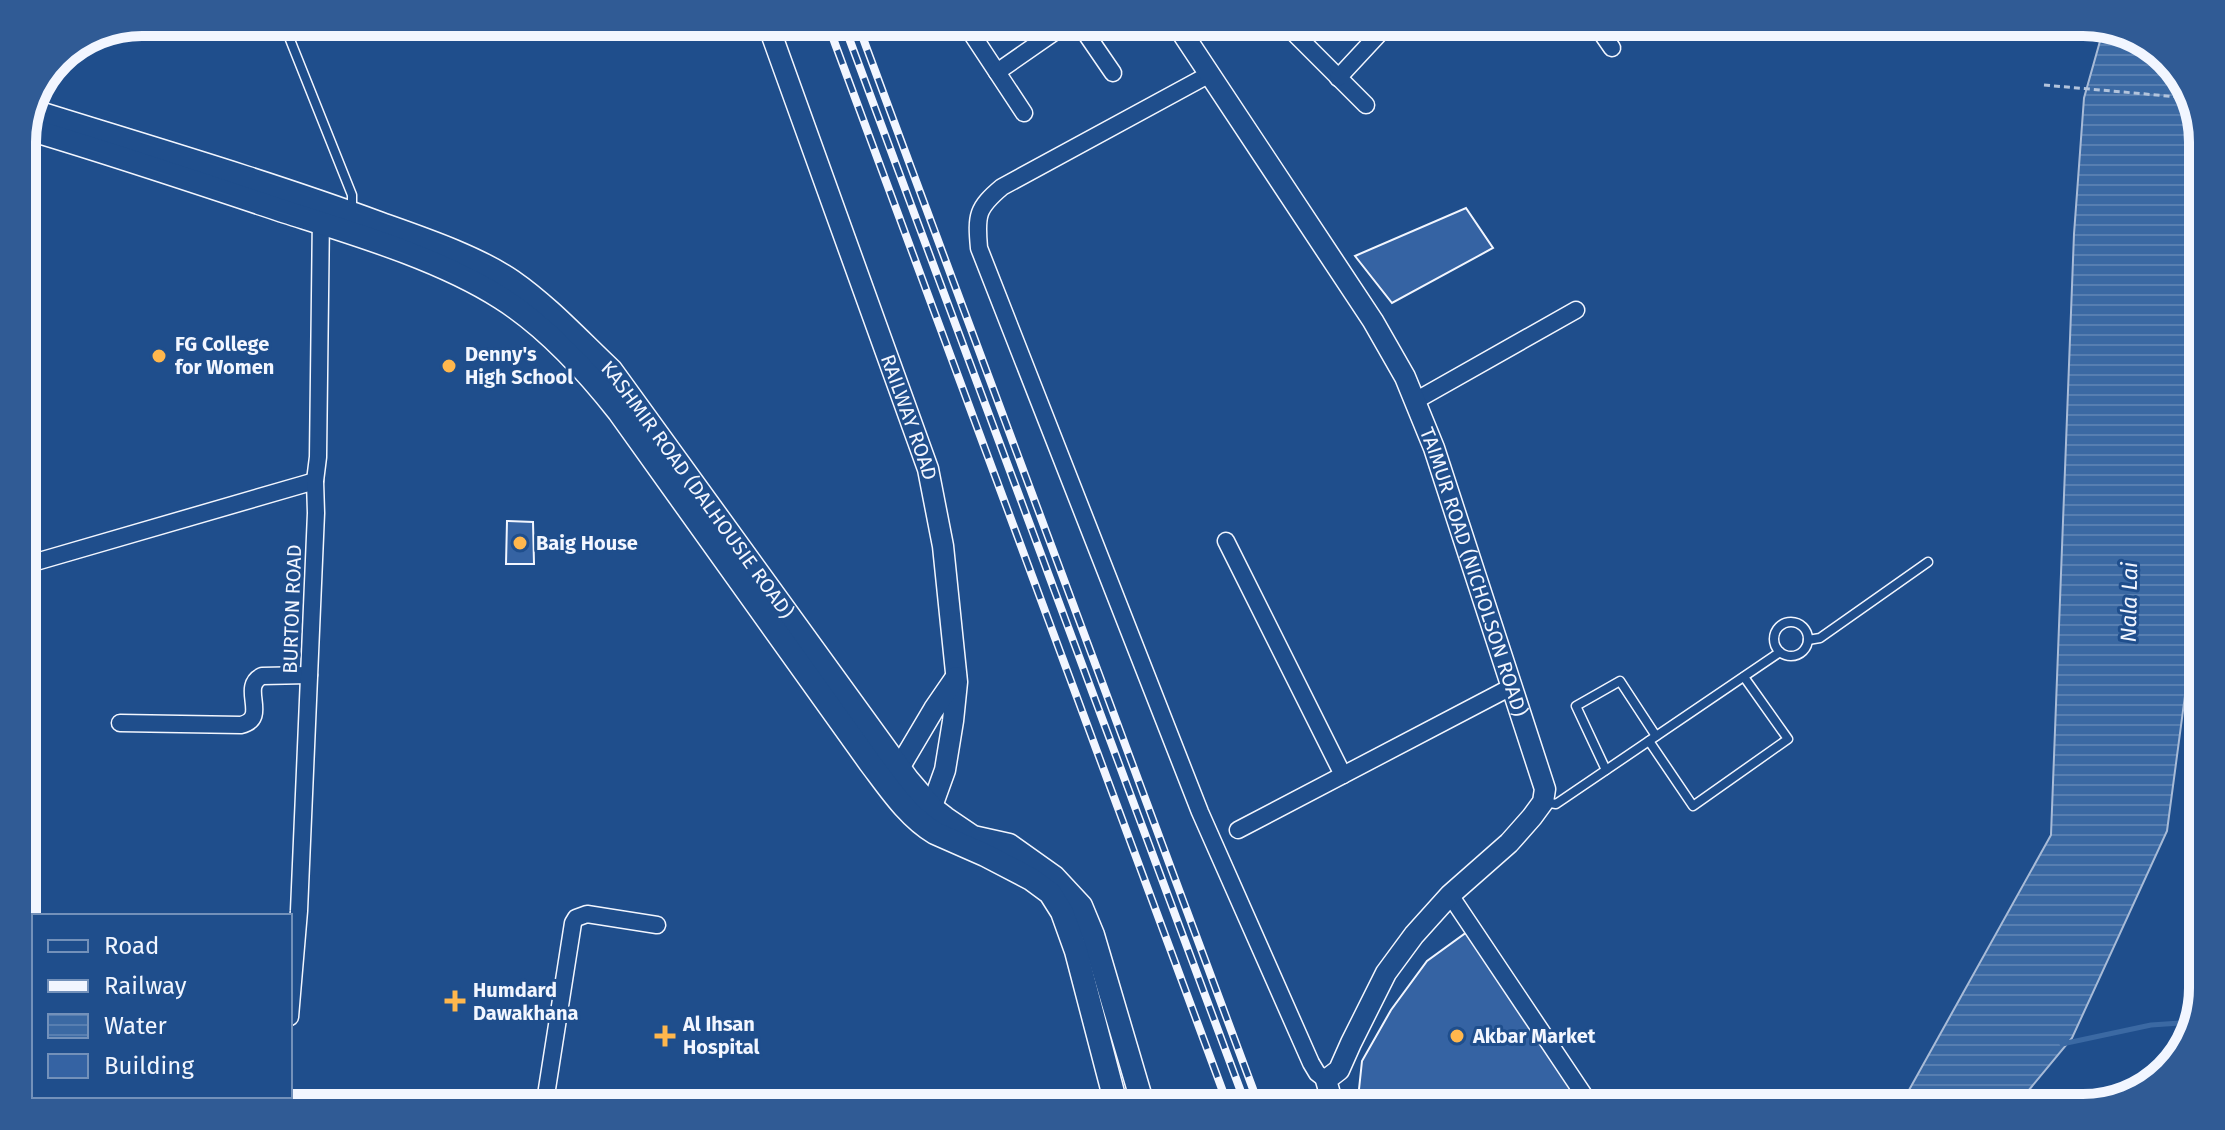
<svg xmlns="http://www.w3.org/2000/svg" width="2225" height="1130" font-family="'Fira Sans',sans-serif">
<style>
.water{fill:url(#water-rules);stroke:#a8bbd7;stroke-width:2}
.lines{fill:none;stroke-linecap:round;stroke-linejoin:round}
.stream{stroke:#3b69a3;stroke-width:5}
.building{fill:#3563a3;stroke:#f2f6ff;stroke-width:2}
.service-casing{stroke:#f2f6ff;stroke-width:11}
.minor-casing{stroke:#f2f6ff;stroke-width:19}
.tertiary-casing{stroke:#f2f6ff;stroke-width:23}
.secondary-casing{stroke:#f2f6ff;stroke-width:25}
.primary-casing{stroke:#f2f6ff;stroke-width:27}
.path{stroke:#b3c4dc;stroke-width:3;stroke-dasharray:6 4;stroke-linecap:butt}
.service{stroke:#1f4e8c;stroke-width:8}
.minor{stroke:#1f4e8c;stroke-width:16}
.tertiary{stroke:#1f4e8c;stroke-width:20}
.secondary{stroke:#1f4e8c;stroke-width:22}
.primary{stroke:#1f4e8c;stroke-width:24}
.rail-casing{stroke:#f2f6ff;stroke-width:8}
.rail{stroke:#1f4e8c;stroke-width:5;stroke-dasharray:15;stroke-linecap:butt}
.poi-dot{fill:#ffb74d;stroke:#1f4e8c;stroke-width:3}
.labels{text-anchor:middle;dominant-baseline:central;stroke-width:6;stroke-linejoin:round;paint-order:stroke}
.poi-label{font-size:20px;font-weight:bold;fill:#f2f6ff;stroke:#1f4e8c;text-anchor:start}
.street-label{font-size:20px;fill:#f2f6ff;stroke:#1f4e8c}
.water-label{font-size:22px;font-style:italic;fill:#f2f6ff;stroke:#1f4e8c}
.rim{fill:none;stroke:#f2f6ff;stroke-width:10}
</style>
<defs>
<pattern id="water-rules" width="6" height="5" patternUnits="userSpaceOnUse" patternTransform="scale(2)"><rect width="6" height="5" fill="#3b69a3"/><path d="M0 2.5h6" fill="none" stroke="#587fb1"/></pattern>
</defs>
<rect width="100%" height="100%" fill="#1f4e8c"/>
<polygon class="water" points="2104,27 2137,35 2183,76 2191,100 2190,108 2192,643 2167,831 2072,1038 2014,1108 1899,1108 2051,835 2074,234 2084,98"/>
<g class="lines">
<polyline class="stream" points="2062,1044 2151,1025 2195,1022"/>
</g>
<g class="building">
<polygon points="1466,208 1493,248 1392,303 1355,256"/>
<polygon points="507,521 533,522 534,564 506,564"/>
<polygon points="1467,932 1585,1108 1357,1108 1362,1061 1391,1010 1427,961"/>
</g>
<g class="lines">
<g class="service-casing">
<g id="service">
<polyline points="283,22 352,195 352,212"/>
<polyline points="676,22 681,35"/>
<circle cx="1791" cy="639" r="17"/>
<polyline points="1808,640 1820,638 1928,562"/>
<polyline points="1649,741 1693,806 1788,739 1744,677"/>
<polyline points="1606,770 1576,706 1620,681 1656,736"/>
<polyline points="1544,802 1556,804 1780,652"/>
<polyline points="805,1098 809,1099 811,1108"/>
<polyline points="769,1108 773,1097 778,1095"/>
</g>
</g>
<g class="minor-casing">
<g id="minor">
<polyline points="964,22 1024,113"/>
<polyline points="1078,22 1113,73"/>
<polyline points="1283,22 1366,105"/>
<polyline points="1594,22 1612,48"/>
<polyline points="997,72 1069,22"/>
<path d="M1210,74l-208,113c-25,21 -26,28 -23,61l221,564 111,251 6,10 9,7"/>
<polyline points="1338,78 1390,22"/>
<polyline points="1415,401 1576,310"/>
<polyline points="1226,541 1343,775"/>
<polyline points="22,566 315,481"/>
<path d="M120,723l121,2c29,-7 -2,-38 21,-49l47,-1"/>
<polyline points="1238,830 1511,687"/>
<polyline points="24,885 31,693"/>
<polyline points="1450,895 1590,1104"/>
<polyline points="290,1017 299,911 316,513 315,481 318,457 321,215"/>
<polyline points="282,1108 283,1096"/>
<polyline points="544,1108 573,923 576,918 587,914 657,925"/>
</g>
</g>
<g class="tertiary-casing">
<g id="tertiary">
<path id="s1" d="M767,22l161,447 15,77 14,136 -4,39 -8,49 -18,50"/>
<path id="s2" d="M1175,22l198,299 32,56 29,71 111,341 -2,13 -11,15 -23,26 -59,52 -36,40 -28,38 -35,70 -12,27 -13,10 8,28"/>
<polyline points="889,776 899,768 934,709 956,677"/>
</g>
</g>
<g class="secondary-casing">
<g id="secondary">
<path id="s3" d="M33,111c115,36 232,70 346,112 42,15 96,33 133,58 36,25 67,59 99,89l297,410 24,28 13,10 28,19 36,8 45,32 27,29 12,29 51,173"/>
<path d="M25,128c88,26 174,55 261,84 69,22 154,47 215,86 46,29 85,72 118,114l251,351c19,25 38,54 65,70l50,22 46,24 19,14 12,19 14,39 41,157"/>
</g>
</g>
<g class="primary-casing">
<polyline id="primary" points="135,1106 150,1108"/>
</g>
<polyline class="path" points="2044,85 2190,98"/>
<use href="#service" class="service"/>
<use href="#minor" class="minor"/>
<use href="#tertiary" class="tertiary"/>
<use href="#secondary" class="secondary"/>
<use href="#primary" class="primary"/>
<g class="rail-casing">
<g id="rail">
<polyline points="827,22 1229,1108"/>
<polyline points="843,22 1247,1108"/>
<polyline points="857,22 1260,1108"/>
</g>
</g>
<use href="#rail" class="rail"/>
</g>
<g class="poi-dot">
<circle cx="159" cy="356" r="8"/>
<circle cx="449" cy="366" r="8"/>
<circle cx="520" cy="543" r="8"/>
<path d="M451 989h8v8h8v8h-8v8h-8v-8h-8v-8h8z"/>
<path d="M661 1024h8v8h8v8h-8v8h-8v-8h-8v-8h8z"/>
<circle cx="1457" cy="1036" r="8"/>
</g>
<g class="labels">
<g class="poi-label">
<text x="175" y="344">FG College<tspan x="175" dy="23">for Women</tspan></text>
<text x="465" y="354">Denny's<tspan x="465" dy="23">High School</tspan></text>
<text x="536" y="543">Baig House</text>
<text x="473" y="990">Humdard<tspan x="473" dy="23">Dawakhana</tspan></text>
<text x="683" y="1024">Al Ihsan<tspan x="683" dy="23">Hospital</tspan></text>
<text x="1473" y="1036">Akbar Market</text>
</g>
<g class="street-label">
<text stroke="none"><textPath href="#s1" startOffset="420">RAILWAY ROAD</textPath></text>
<text stroke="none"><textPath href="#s3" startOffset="790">KASHMIR ROAD (DALHOUSIE ROAD)</textPath></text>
<text stroke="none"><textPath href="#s2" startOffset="630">TAIMUR ROAD (NICHOLSON ROAD)</textPath></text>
<text transform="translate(292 609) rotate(-88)">BURTON ROAD</text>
</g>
<g class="water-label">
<text transform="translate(2129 602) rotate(-89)">Nala Lai</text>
</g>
</g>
<path d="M0 0H2225V1130H0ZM142 36H2083A106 106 0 0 1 2189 142V988A106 106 0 0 1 2083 1094H142A106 106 0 0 1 36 988V142A106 106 0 0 1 142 36Z" fill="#305b95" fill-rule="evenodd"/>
<path class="rim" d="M142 36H2083A106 106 0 0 1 2189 142V988A106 106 0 0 1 2083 1094H142A106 106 0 0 1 36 988V142A106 106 0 0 1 142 36Z"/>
<rect x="32" y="914" width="260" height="184" fill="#1f4e8c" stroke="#7391ba" stroke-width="2"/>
<rect x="48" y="940" width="40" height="12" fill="#1f4e8c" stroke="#7391ba" stroke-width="2"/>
<text x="104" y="954" font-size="24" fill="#f2f6ff">Road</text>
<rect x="48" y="980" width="40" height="12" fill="#f2f6ff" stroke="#7391ba" stroke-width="2"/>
<text x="104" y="994" font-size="24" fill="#f2f6ff">Railway</text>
<rect x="48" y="1014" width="40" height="24" fill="url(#water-rules)" stroke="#7391ba" stroke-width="2"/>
<text x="104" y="1034" font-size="24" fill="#f2f6ff">Water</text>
<rect x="48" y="1054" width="40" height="24" fill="#3563a3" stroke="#7391ba" stroke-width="2"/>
<text x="104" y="1074" font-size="24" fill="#f2f6ff">Building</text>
</svg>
